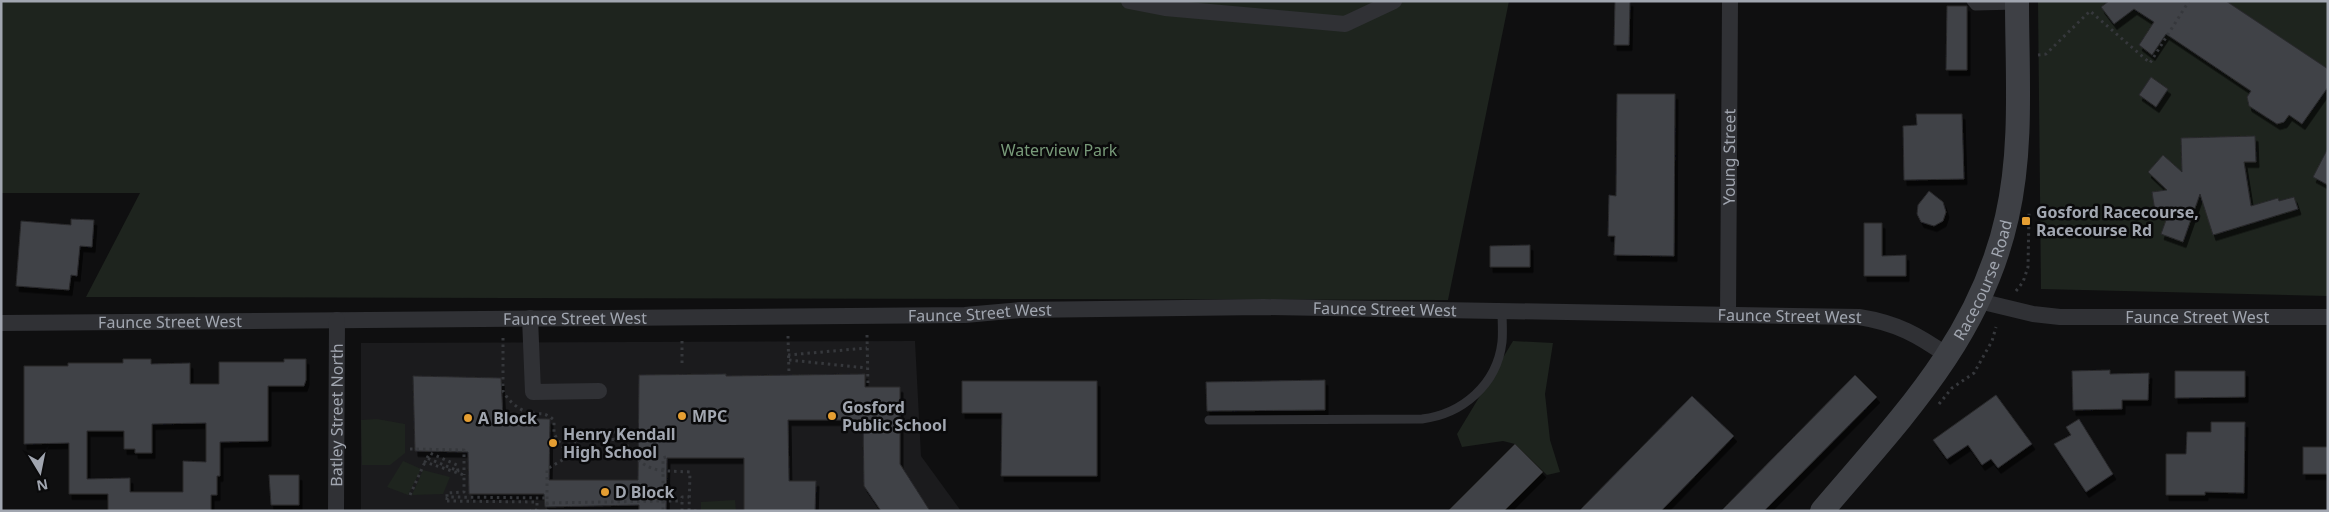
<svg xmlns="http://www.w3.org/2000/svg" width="2329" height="512" font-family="'Noto Sans',sans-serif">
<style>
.built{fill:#1b1b1d}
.green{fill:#1e241e}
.building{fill:#404246;stroke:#29292c;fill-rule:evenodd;filter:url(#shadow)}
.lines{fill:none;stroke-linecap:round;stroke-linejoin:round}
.path{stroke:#36383c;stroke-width:3;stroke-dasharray:2.5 4;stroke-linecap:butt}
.lane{stroke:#303135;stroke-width:9}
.street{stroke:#303135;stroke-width:16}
.secondary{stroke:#3e4045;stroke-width:24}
.poi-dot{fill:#e59e32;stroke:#0a0a0b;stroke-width:2}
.labels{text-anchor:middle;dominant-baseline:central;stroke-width:5;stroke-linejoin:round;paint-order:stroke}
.park-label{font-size:16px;fill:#789a79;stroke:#0a0a0b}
.street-label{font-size:16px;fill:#a1a6b0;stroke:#0a0a0b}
.poi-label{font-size:16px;font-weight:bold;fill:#a1a6b0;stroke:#0a0a0b;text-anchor:start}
</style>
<defs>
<filter id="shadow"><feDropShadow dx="3" dy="5.5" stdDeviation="0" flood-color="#0009"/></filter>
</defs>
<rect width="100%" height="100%" fill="#0f0f10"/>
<polygon class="built" points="915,341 921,456 961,511 361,511 361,343"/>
<g class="green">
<polygon points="1,1 1509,1 1448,300 86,297 140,193 1,193"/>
<polygon points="2038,1 2328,1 2328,296 2041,289"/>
<polygon points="1513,341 1553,343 1545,394 1550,440 1560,472 1547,475 1515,444 1503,441 1462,447 1457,434"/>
<polygon points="377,419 405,424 405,453 390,465 362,465 361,420"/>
<polygon points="403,461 421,469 408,495 387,487"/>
<polygon points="423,470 450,477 443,494 412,495"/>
<polygon points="735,500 736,511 701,511 701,502"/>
</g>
<g class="building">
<polygon points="1615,1 1630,1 1629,45 1614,45"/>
<polygon points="2109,1 2226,1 2328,69 2328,87 2302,124 2289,115 2284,122 2277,124 2249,106 2247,97 2251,91 2166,34 2152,55 2139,45 2154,22 2134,9 2114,24 2101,7"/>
<polygon points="1947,6 1967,6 1967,70 1946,70"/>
<polygon points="2151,77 2168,89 2156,107 2139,95"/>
<polygon points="1617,94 1675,94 1674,256 1614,255 1615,236 1608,236 1609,195 1616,196"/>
<polygon points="1916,114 1962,114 1964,179 1904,180 1903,126 1917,125"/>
<polygon points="2255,136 2256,162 2244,162 2251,206 2278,198 2279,201 2294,197 2298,209 2213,235 2200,194 2183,242 2161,234 2170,209 2155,211 2152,192 2167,190 2148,172 2163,155 2182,172 2181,138"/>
<polygon points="2328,148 2328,185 2313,177"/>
<polygon points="1929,191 1943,202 1946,212 1943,221 1934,226 1921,222 1917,214 1918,205"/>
<polygon points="71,219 94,220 92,247 80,246 77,276 71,275 69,290 16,286 21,221 71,225"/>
<polygon points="1864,223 1882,223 1882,256 1906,255 1906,276 1864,276"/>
<polygon points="1530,245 1530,267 1490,267 1490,246"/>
<path d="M123,359h28v5l39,-1v21h29v-22h65v-3h22v21l-2,6h-36v55l-48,1v34h-3v19h-6v16h-103v-17h-39v-51l-45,1v-78h44v-3h55zM206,423v39l-23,-1v31h-53v-14l-43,1v-48h37v18h11v4h17v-29z"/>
<polygon points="2110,370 2110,374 2149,373 2148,400 2122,400 2122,409 2073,410 2072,371"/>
<polygon points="2175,371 2245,371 2245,397 2175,398"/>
<polygon points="726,374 726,376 865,374 865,387 900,387 900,464 930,511 881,511 864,486 863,420 788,420 789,481 816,481 815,511 744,511 744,458 667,458 666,511 639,511 639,505 545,507 544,494 469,494 468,452 415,451 413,376 501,378 503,418 550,419 549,480 638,480 639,375"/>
<polygon points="1855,375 1877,397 1764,511 1721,511"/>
<polygon points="1325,380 1325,410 1207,411 1206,382"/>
<polygon points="962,381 1097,381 1097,476 1001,476 1002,413 962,413"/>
<polygon points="1996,395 2032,444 1998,468 1991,459 1982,465 1968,445 1947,459 1933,440"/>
<polygon points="1692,396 1734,436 1661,511 1579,511"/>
<polygon points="2079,419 2113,474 2086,492 2054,444 2071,435 2066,427"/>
<polygon points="2211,422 2245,422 2244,493 2205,492 2205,495 2166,495 2166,454 2186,454 2187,432 2211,432"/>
<polygon points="1515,444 1543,472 1504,511 1448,511"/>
<rect x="2303" y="447" width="25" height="27"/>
<polygon points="269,475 299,475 299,505 271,505"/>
</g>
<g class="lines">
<g class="path">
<polyline points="2038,55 2046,54 2090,11 2150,63 2189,1"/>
<polyline points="2016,291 2023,282 2028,267 2029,212"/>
<polyline points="867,335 868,387"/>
<polyline points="788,336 789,374"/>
<path d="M503,338v53c4,8 15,19 25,21 13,4 14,-2 26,8v14l15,22 -22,13v42"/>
<polyline points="788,355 867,348"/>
<polyline points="789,360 867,368"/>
<polyline points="682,363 682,337"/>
<polyline points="1939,404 1952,388 1974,373 1992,341 1996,327"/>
<path d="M615,440v-8h12v16c22,26 30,22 63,24l-1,39"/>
<polyline points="410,449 464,450 464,475"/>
<polyline points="566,453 576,440 640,439"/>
<polyline points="666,457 663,458 663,501 682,501"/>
<polyline points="427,458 430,453 457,465 458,471 427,458 425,462 464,475 464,492 447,493 447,498"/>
<polyline points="410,495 425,462"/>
<polyline points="447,500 447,498 450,497 547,498"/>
<polyline points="447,501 537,502 537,510 530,511"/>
<polyline points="546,503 663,501 663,511"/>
<polyline points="682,511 682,497 689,497"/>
<polyline points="694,511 699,511"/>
</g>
<g class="lane">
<polyline points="1971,1 1975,6 2017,5"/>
<path d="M1209,420l213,-1c40,-5 75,-34 80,-77 1,-10 0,-21 0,-31"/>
</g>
<g class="street">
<polyline points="1129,1 1165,8 1345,24 1394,1"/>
<path id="s1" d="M1979,301l54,13 27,3h268"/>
<path id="s2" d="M1728,315l2,-314"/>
<polyline points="530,318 533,392 599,391"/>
<path id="s3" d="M1,323l964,-8 55,-5 244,-3 595,10c38,6 59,18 89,39"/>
<path id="s4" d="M336,511l1,-191"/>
</g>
<path class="secondary" id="s5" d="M1822,511c78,-92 158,-172 185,-294 16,-70 10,-145 10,-216"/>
</g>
<g class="poi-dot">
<rect x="2021" y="216" width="10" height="10" rx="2.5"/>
<circle cx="682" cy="416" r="5"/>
<circle cx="832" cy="416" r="5"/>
<circle cx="468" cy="418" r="5"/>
<circle cx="553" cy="443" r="5"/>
<circle cx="605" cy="492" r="5"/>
</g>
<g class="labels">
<g class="park-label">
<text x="1059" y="150">Waterview Park</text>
</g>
<g class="street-label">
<text stroke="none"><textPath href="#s2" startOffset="158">Young Street</textPath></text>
<text stroke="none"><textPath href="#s5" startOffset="284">Racecourse Road</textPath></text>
<text stroke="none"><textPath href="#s3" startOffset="1384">Faunce Street West</textPath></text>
<text stroke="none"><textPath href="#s3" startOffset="979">Faunce Street West</textPath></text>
<text stroke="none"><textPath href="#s3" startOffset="1789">Faunce Street West</textPath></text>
<text stroke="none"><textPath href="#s1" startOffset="220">Faunce Street West</textPath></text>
<text stroke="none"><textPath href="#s3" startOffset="574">Faunce Street West</textPath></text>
<text stroke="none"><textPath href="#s3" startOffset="169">Faunce Street West</textPath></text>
<text stroke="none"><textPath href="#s4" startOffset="96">Batley Street North</textPath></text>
</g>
<g class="poi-label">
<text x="2036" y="212">Gosford Racecourse,<tspan x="2036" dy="18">Racecourse Rd</tspan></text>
<text x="842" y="407">Gosford<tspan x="842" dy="18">Public School</tspan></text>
<text x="692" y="416">MPC</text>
<text x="478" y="418">A Block</text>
<text x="563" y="434">Henry Kendall<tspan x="563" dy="18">High School</tspan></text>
<text x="615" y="492">D Block</text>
</g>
</g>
<rect width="2329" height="512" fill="none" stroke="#a1a6b0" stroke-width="5"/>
<g transform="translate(40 472) rotate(170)" stroke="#0a0a0b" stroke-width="4" paint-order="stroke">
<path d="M0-4L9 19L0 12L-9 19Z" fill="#a1a6b0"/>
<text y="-8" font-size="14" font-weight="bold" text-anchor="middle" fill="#a1a6b0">N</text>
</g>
</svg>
